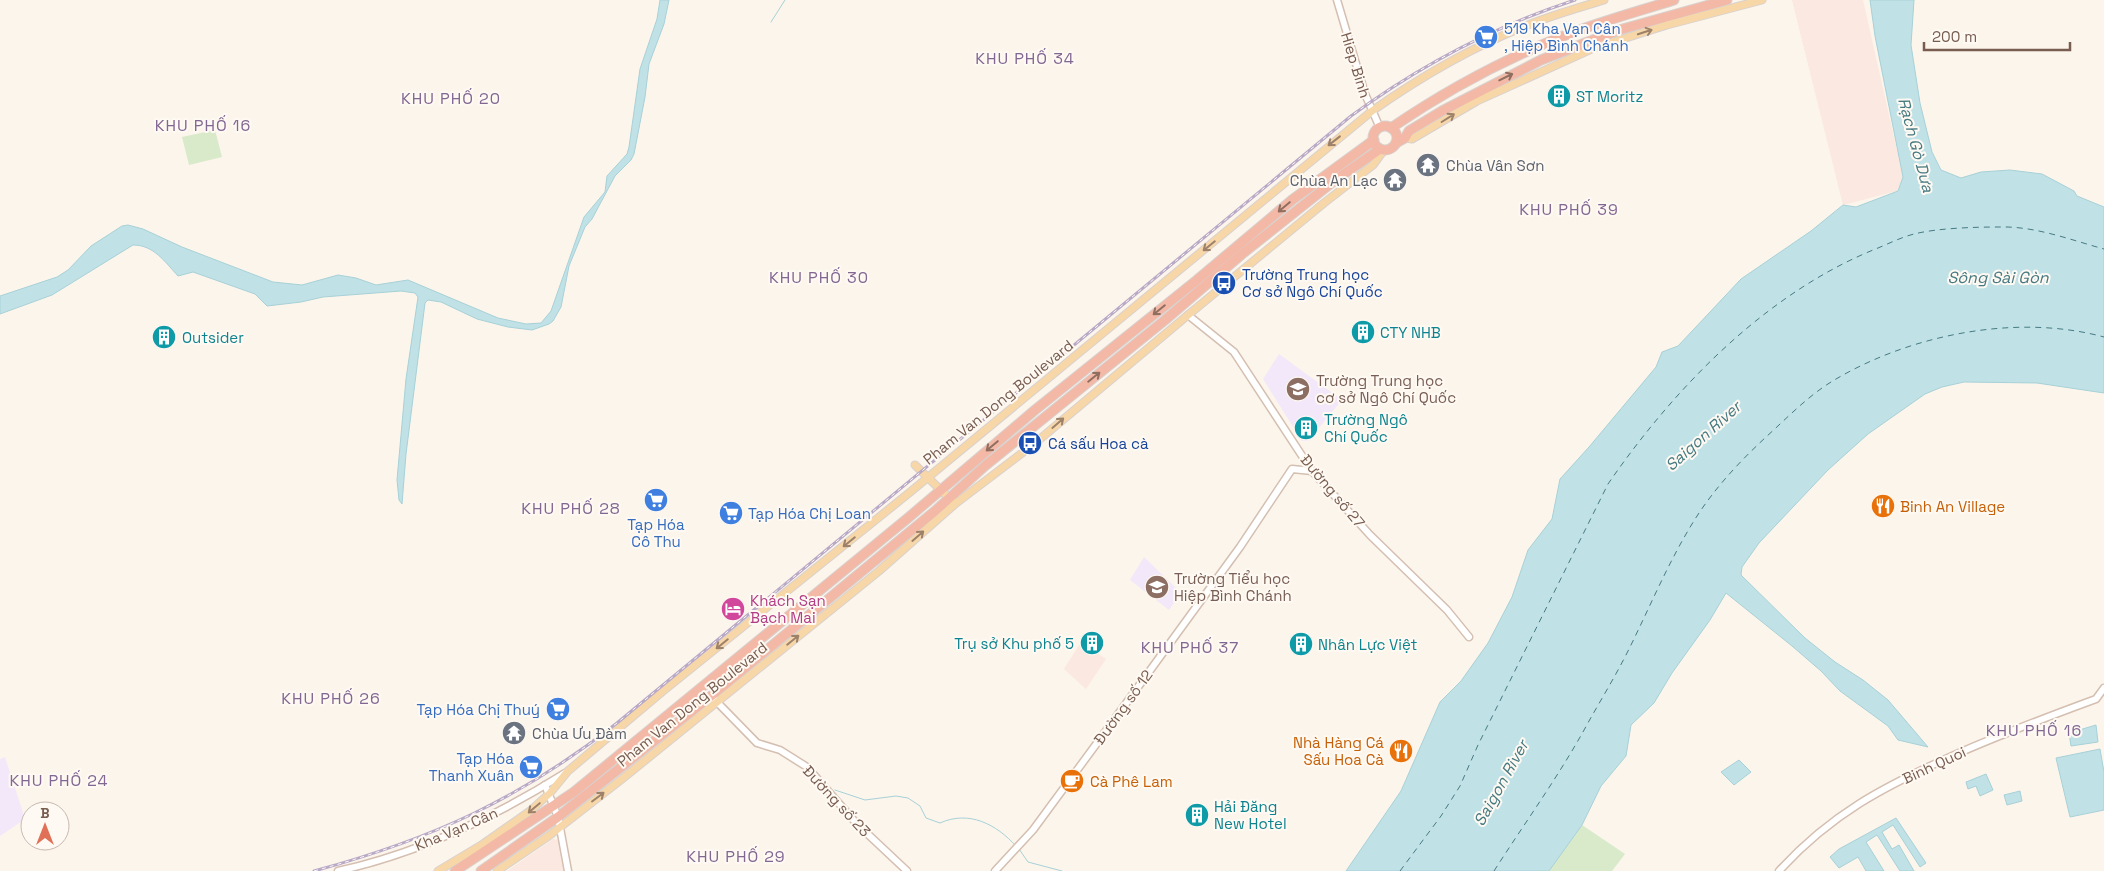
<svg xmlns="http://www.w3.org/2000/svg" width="2104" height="871" font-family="'Space Grotesk',sans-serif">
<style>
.commercial{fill:#fbe8e0}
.education{fill:#f2e8f9}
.green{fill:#d8eaca}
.water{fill:#c0e1e6;stroke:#a7d1d7}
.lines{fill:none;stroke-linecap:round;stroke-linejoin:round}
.stream{stroke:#a7d1d7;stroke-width:1}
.ferry{stroke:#467a82;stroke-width:1;stroke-dasharray:6 5;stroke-linecap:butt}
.secondary-casing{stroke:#d4bfb1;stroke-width:9}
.primary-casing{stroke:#d9d1ce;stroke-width:9}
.highway-casing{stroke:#d9d1ce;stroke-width:11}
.secondary{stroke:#fff;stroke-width:6}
.primary{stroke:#f7d7a8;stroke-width:7}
.highway{stroke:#f3b8a6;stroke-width:9}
.rail-casing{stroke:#b8a9c7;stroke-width:3}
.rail{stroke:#fef9f2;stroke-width:1;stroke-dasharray:4;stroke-linecap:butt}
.oneway{stroke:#9d816a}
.oneway2{stroke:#906e60}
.labels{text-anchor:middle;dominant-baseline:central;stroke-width:4;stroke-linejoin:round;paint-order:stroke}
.shop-label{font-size:15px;fill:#366cbe;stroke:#fef9f2;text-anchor:start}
.street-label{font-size:15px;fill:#775c4f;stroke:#fef9f2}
.culture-label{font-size:15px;fill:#0d838f;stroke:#fef9f2;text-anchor:start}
.worship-label{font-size:15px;fill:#5b616d;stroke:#fef9f2;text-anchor:start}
.transit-label{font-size:15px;fill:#164399;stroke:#fef9f2;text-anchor:start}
.education-label{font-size:15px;fill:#785e54;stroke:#fef9f2;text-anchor:start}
.food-label{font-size:15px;fill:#c56008;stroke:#fef9f2;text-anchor:start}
.hotel-label{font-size:15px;fill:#b23c85;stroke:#fef9f2;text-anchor:start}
.neighbourhood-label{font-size:16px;letter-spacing:1px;fill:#826792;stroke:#fef9f2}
.water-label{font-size:16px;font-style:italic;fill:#467a82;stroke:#fef9f2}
</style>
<rect width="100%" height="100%" fill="#fcf5ec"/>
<g class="commercial">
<polygon points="1792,0 1863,0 1903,177 1897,191 1843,205"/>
<polygon points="1081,642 1106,659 1086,689 1064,669"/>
<polygon points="553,839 558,840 564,871 507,871"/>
</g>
<g class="education">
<polygon points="1279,354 1342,400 1308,441 1302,441 1263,379"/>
<polygon points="1144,557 1181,593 1169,610 1130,580"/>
<polygon points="5,757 25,819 0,836 0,759"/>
</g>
<g class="green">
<polygon points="215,130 222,157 189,165 182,137"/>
<polygon points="1582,825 1625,854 1612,871 1549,871"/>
</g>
<g class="water">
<path d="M660,0h9l-5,24 -15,40 -4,33 -11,57 -3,6 -16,16 -23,43 -7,8 -16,39 -8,41 -8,14 -4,3 -17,6 -24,-3 -31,-8 -36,-17 -13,-2 -3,3 -19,151 -4,50 -3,-4 -2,-20 9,-101 12,-82 -3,-4 -14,-2 -78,6 -22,5 -34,4 -12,-12 -62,-22 -15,4c-13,-14 -24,-31 -45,-31l-81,50 -52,19v-18l57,-19 11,-7 23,-24 31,-20 6,-1 15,4 39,18 91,35 29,3 36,-10 18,3 20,7 32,-5 90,38 28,6 15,-1 10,-12 33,-94 21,-25 2,-16 20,-22 2,-7 11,-78 17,-50z"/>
<polygon points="1870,0 1914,0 1911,45 1920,103 1932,152 1941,170 1961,178 1981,172 2010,170 2042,174 2074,191 2077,196 2104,207 2104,393 2037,383 1964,382 1942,387 1925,394 1868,434 1828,470 1759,543 1742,567 1741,575 1805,638 1835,662 1863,680 1888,700 1928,747 1898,740 1888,726 1840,691 1821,671 1792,646 1726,593 1710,620 1672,673 1654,703 1631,725 1626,756 1601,786 1582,825 1549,871 1346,871 1401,791 1440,702 1461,681 1488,643 1512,597 1528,550 1552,519 1560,479 1589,447 1656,367 1662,352 1678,346 1741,279 1811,231 1843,205 1856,207 1898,191 1903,177 1875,36"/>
<polygon points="2096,725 2098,742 2071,746 2069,733"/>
<polygon points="2100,749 2104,772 2104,810 2070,817 2056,758"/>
<polygon points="1739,760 1751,772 1734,785 1721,772"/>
<polygon points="1986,774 1993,790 1980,796 1976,786 1968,789 1966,782"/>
<polygon points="2020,791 2022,801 2007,805 2004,795"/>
<polygon points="1896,818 1926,863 1920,867 1893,825 1882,832 1892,849 1899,845 1914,871 1900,871 1877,835 1866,842 1884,871 1866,871 1858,857 1839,868 1830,857 1839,849"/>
</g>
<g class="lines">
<g class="stream">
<polyline points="771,22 785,0"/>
<path d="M835,790l30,10 31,-4 12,2 12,8 6,12 14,5c29,-13 56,1 76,23"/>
<polyline points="1019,849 1028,862 1062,871"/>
</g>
<g class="ferry">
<path d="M1400,871l41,-55 19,-30 18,-41 130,-261c67,-97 159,-192 270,-236 12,-5 24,-11 36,-14 24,-6 61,-7 86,-7 35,-1 71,13 104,22"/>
<path d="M1494,871c32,-50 67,-98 95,-150 13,-23 27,-46 39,-70 21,-42 39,-86 64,-127 20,-33 46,-61 74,-87 21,-19 41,-40 65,-55 77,-47 185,-69 273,-45"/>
</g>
<g class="secondary-casing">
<g id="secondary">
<polyline points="1337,0 1365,94 1380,128"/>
<polyline points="1188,315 1234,352 1312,471 1370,535 1447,610 1469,637"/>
<polyline points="715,700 757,743 780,750 807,767 857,824 907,871"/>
<polyline points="545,785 558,817 568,871"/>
<path d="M338,871c81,-18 157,-54 227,-98"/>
<polyline points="995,871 1033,830 1111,724 1240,547 1292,469 1312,471"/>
<path d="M1779,871c52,-57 104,-84 173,-115 47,-21 95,-39 144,-57l8,-11"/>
</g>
</g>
<g class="primary-casing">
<g id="primary">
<polyline points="1405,138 1412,139 1477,101 1594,48 1667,25 1762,0"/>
<polyline points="915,465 952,501"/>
<path d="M438,871l45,-27 47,-33 20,-18 18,-22 95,-80 246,-198 463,-382c47,-33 98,-63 151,-84 26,-11 54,-19 81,-27"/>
<polyline points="497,871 550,835 622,779 879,571 955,504 1034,444 1188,315 1324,203 1373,165 1384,150"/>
</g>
</g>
<g class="highway-casing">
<g id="highway">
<circle cx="1385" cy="138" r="12"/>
<path d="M1391,128c50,-34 104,-64 160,-87 40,-17 82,-28 123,-41"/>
<polyline points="1396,143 1405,138 1409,131 1442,111 1541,60 1619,30 1727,0"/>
<polyline points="455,871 574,792 908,518 1035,410 1197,280 1292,200 1374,140"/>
<polyline points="481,871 558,817 711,696 935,511 986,465 1165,320 1242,254 1334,181 1380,149"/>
</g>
</g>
<use href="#secondary" class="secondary"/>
<use href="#primary" class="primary"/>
<use href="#highway" class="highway"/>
<g class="rail-casing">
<path id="rail" d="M314,871c118,-32 206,-72 303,-148l734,-607c68,-50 144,-90 224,-116"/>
</g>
<use href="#rail" class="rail"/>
</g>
<defs><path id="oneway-shaft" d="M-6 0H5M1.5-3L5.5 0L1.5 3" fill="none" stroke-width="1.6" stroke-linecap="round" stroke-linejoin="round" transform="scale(1.25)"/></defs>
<g class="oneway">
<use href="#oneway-shaft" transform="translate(1645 32) rotate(-18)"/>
<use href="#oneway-shaft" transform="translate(1448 118) rotate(-32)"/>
<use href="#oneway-shaft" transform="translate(1334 141) rotate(142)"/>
<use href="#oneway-shaft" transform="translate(1209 246) rotate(141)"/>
<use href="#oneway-shaft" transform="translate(1058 423) rotate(-41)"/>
<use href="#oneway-shaft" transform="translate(918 536) rotate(-41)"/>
<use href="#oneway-shaft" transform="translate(849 542) rotate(141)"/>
<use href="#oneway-shaft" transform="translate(793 640) rotate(-39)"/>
<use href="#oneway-shaft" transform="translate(722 644) rotate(141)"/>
<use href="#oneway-shaft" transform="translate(598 797) rotate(-37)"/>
<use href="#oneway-shaft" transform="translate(534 808) rotate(140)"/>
</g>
<g class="oneway2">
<use href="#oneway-shaft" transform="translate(1506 77) rotate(-26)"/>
<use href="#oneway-shaft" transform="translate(1284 207) rotate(140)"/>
<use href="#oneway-shaft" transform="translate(1159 310) rotate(141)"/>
<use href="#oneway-shaft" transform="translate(1094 377) rotate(-39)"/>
<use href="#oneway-shaft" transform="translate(992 446) rotate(140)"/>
</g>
<defs>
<g id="supermarket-disc" transform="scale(1.25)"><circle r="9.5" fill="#3f7fe0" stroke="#fef9f2"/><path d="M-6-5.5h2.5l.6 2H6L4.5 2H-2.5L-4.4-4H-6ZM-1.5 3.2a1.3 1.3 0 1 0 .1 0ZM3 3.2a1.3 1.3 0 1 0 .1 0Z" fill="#fff"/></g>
<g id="building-disc" transform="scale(1.25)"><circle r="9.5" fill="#0f9aa8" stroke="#fef9f2"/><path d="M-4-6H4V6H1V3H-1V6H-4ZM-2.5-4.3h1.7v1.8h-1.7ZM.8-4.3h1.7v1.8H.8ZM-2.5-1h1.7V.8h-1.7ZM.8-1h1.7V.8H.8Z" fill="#fff"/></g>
<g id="temple-disc" transform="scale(1.25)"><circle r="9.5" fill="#6b7280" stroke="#fef9f2"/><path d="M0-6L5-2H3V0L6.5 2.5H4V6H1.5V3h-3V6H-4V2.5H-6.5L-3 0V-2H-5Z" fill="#fff"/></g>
<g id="bus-disc" transform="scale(1.25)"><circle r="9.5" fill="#1a4fb4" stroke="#fef9f2"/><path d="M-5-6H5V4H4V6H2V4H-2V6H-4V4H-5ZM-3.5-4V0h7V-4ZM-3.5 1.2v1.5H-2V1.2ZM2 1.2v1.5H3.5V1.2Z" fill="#fff"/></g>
<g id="school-disc" transform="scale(1.25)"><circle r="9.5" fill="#8d6e63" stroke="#fef9f2"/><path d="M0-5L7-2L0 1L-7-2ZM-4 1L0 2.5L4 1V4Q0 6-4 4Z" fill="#fff"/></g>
<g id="restaurant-disc" transform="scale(1.25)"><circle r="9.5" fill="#e8710a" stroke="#fef9f2"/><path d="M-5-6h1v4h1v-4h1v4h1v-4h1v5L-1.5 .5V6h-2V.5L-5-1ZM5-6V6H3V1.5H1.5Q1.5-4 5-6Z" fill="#fff"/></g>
<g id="hotel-disc" transform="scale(1.25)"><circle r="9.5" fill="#d1479c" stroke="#fef9f2"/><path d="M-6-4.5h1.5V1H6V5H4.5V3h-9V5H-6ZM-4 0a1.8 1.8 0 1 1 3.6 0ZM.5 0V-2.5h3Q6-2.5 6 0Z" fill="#fff"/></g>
<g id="cafe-disc" transform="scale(1.25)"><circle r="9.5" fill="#e8710a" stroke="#fef9f2"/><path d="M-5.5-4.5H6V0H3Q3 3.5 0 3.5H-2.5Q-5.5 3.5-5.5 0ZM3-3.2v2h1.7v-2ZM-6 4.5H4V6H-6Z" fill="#fff"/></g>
</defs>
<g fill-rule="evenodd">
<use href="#supermarket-disc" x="1486" y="37"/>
<use href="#building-disc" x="1559" y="96"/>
<use href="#temple-disc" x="1428" y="165"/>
<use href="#temple-disc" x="1395" y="180"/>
<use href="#bus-disc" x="1224" y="283"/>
<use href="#building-disc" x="1363" y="332"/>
<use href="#building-disc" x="164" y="337"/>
<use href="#school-disc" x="1298" y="389"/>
<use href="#building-disc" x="1306" y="428"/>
<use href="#bus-disc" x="1030" y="443"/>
<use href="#supermarket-disc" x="656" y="500"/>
<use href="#restaurant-disc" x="1883" y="506"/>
<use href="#supermarket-disc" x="731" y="513"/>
<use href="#school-disc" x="1157" y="587"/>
<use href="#hotel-disc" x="733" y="609"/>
<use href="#building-disc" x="1092" y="643"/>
<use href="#building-disc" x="1301" y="644"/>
<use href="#supermarket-disc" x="558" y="709"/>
<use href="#temple-disc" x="514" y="733"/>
<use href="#restaurant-disc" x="1401" y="751"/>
<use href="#supermarket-disc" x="531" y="767"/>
<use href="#cafe-disc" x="1072" y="781"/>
<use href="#building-disc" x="1197" y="815"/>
</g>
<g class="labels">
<g class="shop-label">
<text x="1504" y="28">519 Kha Vạn Cân<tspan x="1504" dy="17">, Hiệp Bình Chánh</tspan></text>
<text x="748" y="513">Tạp Hóa Chị Loan</text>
<text x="656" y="524" text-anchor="middle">Tạp Hóa<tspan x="656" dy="17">Cô Thu</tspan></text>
<text x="540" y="709" text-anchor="end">Tạp Hóa Chị Thuý</text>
<text x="514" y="758" text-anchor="end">Tạp Hóa<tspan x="514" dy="17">Thanh Xuân</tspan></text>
</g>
<g class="street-label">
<text transform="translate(1356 65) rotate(73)">Hiep Binh</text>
<text transform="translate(998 402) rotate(-39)">Pham Van Dong Boulevard</text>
<text transform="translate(1333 491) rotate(50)">Đường số 27</text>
<text transform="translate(692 704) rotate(-39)">Pham Van Dong Boulevard</text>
<text transform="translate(1123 707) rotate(-54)">Đường số 12</text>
<text transform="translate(1934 765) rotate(-25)">Binh Quoi</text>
<text transform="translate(837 801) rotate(47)">Đường số 23</text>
<text transform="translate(456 829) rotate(-23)">Kha Vạn Cân</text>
</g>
<g class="culture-label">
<text x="1576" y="96">ST Moritz</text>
<text x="1380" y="332">CTY NHB</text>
<text x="182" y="337">Outsider</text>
<text x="1324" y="419">Trường Ngô<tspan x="1324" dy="17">Chí Quốc</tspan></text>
<text x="1074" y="643" text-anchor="end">Trụ sở Khu phố 5</text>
<text x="1318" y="644">Nhân Lực Việt</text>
<text x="1214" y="806">Hải Đăng<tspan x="1214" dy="17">New Hotel</tspan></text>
</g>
<g class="worship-label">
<text x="1446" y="165">Chùa Vân Sơn</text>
<text x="1378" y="180" text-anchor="end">Chùa An Lạc</text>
<text x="532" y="733">Chùa Ưu Đàm</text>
</g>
<g class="transit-label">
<text x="1242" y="274">Trường Trung học<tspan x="1242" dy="17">Cơ sở Ngô Chí Quốc</tspan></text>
<text x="1048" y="443">Cá sấu Hoa cà</text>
</g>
<g class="education-label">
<text x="1316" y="380">Trường Trung học<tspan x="1316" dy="17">cơ sở Ngô Chí Quốc</tspan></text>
<text x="1174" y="578">Trường Tiểu học<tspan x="1174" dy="17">Hiệp Bình Chánh</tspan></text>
</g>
<g class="food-label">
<text x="1900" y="506">Binh An Village</text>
<text x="1384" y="742" text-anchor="end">Nhà Hàng Cá<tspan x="1384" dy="17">Sấu Hoa Cà</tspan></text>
<text x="1090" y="781">Cà Phê Lam</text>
</g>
<g class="hotel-label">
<text x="750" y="600">Khách Sạn<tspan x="750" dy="17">Bạch Mai</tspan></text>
</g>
<g class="neighbourhood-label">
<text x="1025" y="58">KHU PHỐ 34</text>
<text x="451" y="98">KHU PHỐ 20</text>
<text x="203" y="125">KHU PHỐ 16</text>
<text x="1569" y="209">KHU PHỐ 39</text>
<text x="819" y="277">KHU PHỐ 30</text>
<text x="571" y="508">KHU PHỐ 28</text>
<text x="1190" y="647">KHU PHỐ 37</text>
<text x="331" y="698">KHU PHỐ 26</text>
<text x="2034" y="730">KHU PHỐ 16</text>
<text x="59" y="780">KHU PHỐ 24</text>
<text x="736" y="856">KHU PHỐ 29</text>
</g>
<g class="water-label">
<text transform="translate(1916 145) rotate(75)">Rạch Gò Dưa</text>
<text x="1998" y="277">Sông Sài Gòn</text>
<text transform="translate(1703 436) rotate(-42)">Saigon River</text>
<text transform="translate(1501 783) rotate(-61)">Saigon River</text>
</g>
</g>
<g transform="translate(45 826)"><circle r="24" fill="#fef9f2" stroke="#c8bab1"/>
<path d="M0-4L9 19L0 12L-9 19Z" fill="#e07157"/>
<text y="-8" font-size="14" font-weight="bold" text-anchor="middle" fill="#775c4f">B</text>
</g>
<path d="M1924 42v8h146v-8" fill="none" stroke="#775c4f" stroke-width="2.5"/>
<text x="1932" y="42" font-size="15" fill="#775c4f" stroke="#fef9f2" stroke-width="4" paint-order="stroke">200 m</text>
</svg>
